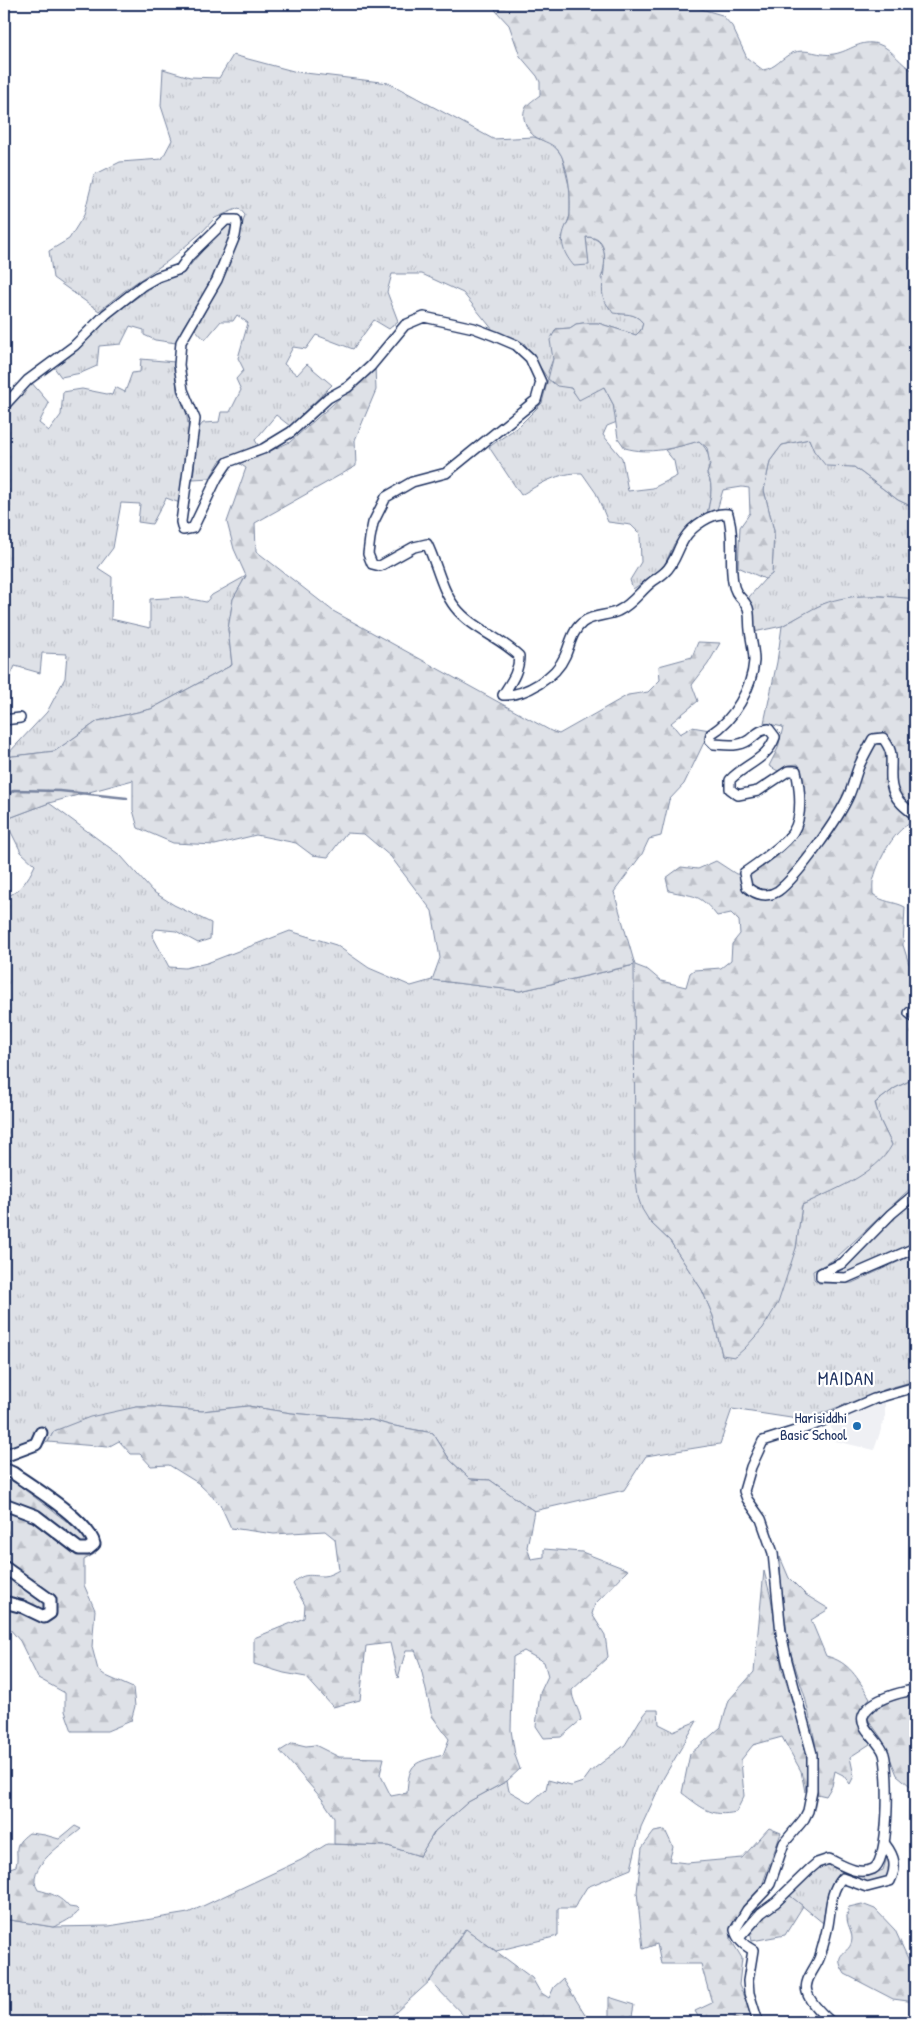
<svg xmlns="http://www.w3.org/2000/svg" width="919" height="2026" font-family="'Patrick Hand',sans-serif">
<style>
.built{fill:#eff0f4}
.grass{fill:url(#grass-tufts);stroke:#7c88a2}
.forest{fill:url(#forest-firs);stroke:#7c88a2}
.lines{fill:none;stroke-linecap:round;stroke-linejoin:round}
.stream{stroke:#77839f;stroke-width:2.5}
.minor-casing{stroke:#1b2f5e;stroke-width:12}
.tertiary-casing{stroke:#1b2f5e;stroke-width:15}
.minor{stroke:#fff;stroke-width:9}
.tertiary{stroke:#fff;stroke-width:11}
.poi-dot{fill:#1f6fb2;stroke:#fff;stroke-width:2}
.labels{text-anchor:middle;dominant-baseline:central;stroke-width:4.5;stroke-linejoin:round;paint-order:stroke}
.poi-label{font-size:15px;fill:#1b2f5e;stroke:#fff;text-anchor:end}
.quarter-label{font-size:18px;letter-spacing:1px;fill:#1b2f5e;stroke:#fff}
</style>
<defs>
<pattern id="grass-tufts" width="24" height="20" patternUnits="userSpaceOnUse" patternTransform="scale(1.25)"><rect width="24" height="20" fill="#dee1e7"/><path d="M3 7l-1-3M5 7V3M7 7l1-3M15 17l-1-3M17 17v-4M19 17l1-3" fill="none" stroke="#bec1c9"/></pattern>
<pattern id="forest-firs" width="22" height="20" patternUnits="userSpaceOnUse" patternTransform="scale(1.25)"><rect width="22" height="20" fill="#dee1e7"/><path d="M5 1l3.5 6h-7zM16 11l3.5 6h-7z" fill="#bec1c9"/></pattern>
</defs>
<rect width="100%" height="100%" fill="#fff"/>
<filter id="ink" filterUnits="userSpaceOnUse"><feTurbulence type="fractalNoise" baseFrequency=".02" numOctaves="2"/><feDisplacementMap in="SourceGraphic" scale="10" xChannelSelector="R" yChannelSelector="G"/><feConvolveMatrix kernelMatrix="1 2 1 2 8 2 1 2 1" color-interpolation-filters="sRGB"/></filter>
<g filter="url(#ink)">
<polygon class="built" points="885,1401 885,1418 874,1450 835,1441 829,1421"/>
<g class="grass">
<path d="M233,55l64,17 92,11 104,56 41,-2 19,7 9,12 8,34v25l-9,26 27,17 -2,-21c22,0 21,26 15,41l18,36c10,-1 18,1 24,9l-2,7 -5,5 -38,-12h-15l-7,1 -6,4 -14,1 -3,30 -5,13 9,13 14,3 4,6 29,-7 9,17 4,18 -10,4 -4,9 19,23 6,33 25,-3 24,-12 -3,-15 -9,-11 34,-9c10,9 13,20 8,33 8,12 2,28 0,41l-17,10 -16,19 -9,20 -12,12 -20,13 -3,-9 11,-18 -1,-28 -9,-9 -23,-3 -12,-29 -14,-20c-23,-1 -42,11 -61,22l-32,-48 30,-21 23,-23 6,-24 -24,-36 -31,-13 -30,-37 -41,-19h-30l-5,18 11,29 -9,8 -15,-9 -21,29 -37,-14 -10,14 -13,-2 -9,17 13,11 10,-11 25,21 -42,41 -14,-11 -21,25 3,5 -38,16 -10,17 -17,1 5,-50 5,-6 16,-1 2,-10h9l11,-22 -5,-11 8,-9 -6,-12 10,-35 -11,-8 -4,6h-12l-16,19 -10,-11c21,-36 40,-73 50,-114l-6,-7 -24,10 -13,14 -34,29 -40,27 -29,23 -46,-33 -4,-27 20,-12 15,-24 10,-40 26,-13 42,-3 10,-19 -11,-34 2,-37 27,8 29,1z"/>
<polygon points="232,223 227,243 205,293 183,327 176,343 155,340 144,335 144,330 130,326 121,344 99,346 97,366 81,373 61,377 53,366 105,320 162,280 187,269 218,232 226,224"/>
<polygon points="141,359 175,362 177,391 186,411 189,430 180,503 166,498 152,524 138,522 140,504 121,503 113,548 98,568 112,577 111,619 150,628 150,599 181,597 206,602 212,595 246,576 233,599 228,629 232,665 151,709 98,721 55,751 5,757 47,712 65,678 67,654 42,653 40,673 15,666 10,677 4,675 4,508 10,507 9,489 4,488 4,412 31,382 49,403 39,423 49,431 61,415 63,392 82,389 112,395 115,387 125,392 132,373 140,372"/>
<polygon points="809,439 814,451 832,465 854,467 898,500 915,508 915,599 881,596 852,597 823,604 782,626 754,632 749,597 765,579 772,574 774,531 764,490 770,461 782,445"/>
<path d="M49,803l72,53 31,35 22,14 37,18 -1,16 -12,4 -22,-12 -20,-2 -4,6 17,32 16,1 22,-5 83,-32 46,14 33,23 42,18 21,-6 88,11 115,-26v206l15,51 20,19 32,49 11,26 9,39 74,-107 6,-43 51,-25 39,-35 -12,-25 -5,-17 20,-15 20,-10v106l-80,75 -22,12 1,8 5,4h33l63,-29v127l-26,7 -85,32 -72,-11 -12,35 -74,12 -22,34 -90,21 -44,-31 -20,-1 -20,-19 -17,-27 -44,-8 -17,-5 -81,-7 -43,-7 -46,5 -47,-4h-19l-82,24 -6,11 -44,17v-561c16,-6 24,-18 31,-33l-14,-13 -11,-22 -6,-6v-4z"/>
<polygon points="915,1199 915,1242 852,1272 832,1276 830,1272 848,1263"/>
<polygon points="648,1710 658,1710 659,1724 673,1731 697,1721 664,1777 641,1827 631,1869 587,1887 574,1908 558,1908 558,1936 496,1951 465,1929 430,1981 385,2022 4,2022 4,1919 53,1927 109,1926 188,1913 301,1860 327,1844 388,1846 420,1856 435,1831 468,1802 507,1781 509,1791 530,1803 546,1789 548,1780 571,1786 583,1782 591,1771 625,1745 640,1720"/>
<path d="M887,1857l3,12 -2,9 -24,6 -22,-9c-16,11 -16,29 -19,48l-34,-28 32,-29 10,-2 22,9 19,1 11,-4z"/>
</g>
<g class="forest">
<path d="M493,4h147l30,3 21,-1 31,9 10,11 15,32 16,12c13,-2 18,-12 29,-17 15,-6 28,4 42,1 17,-3 26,-15 44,-10 16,5 22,22 37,27v437l-17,-8 -44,-33 -28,-1 -12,-15 -5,-12 -27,6 -12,16 -6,29 10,41 -2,43 -7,5 -27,-12 2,-40 10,-14 -1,-25 -7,-1 -19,3 -6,20 -10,5c2,-13 8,-29 0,-41l3,-9 -3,-17 -8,-7c-24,7 -50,14 -74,7l-7,-10 -5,-34 -9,-17 -25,13 -8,-12 -14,-2 -9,-7 5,-20 -3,-19 6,-11 14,-1 6,-4 7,-1h15l38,12 5,-5 2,-7c-8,-11 -18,-8 -30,-10 -3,-5 -9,-11 -10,-17 -4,-17 14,-60 -17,-59l3,28 -15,1c-10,-12 -15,-23 -9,-38 2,-5 5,-9 5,-14 1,-19 -1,-40 -8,-57 -8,-20 -31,-12 -37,-35 -5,-15 5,-19 15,-27v-13l-3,-6 -17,-20 -11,-31 -13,-14z"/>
<path d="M375,367l1,23 -21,50 1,26 -101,57 1,28 77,60 218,120 8,3 69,-39 20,-3 12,-12 -1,-14 33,-9 6,-15 22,1 -12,21 -16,21 6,16 -27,22 9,11 12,-7 18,3 -26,54 -15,16 -8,36 -12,3 -7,15 -28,38 21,73 13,5 13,11 25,6 4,-14 4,-3 27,-2 10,-8 1,-16 8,-10 -1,-13 -8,-8 -14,3c-18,-23 -22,-19 -48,-25l-3,-13 15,-11 17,2 18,-8 20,13h14l47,-42 6,-26 -2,-37 -3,-5 -10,1 -10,6 -9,-5 9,-18 5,-21 -19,-4 13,-61 5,-36c14,-7 27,-16 41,-22 30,-12 62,-8 92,-5v223c-19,3 -37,39 -41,56 -2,5 -1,11 -1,16 10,9 21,7 32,13l-2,38 6,19 4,1v-21l2,-3v62l-10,9 10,17v49l-20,10 -20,15 5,17 12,25c-16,30 -61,46 -90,60l-6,43 -18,55 -15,25 -18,20 -10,9 -13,-2 -9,-39 -11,-26 -32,-49 -20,-19 -8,-13 -4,-12 -3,-26 -1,-206 -114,26 -88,-11 8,-22 -8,-47 -41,-54 -27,-23 -18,-1 -18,24 -16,-2 -16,-12 -40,-8 -41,10 -42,-2 -35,-15 -5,-18v-30l-84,23 -45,17v-59l1,-4 50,-6 43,-30 53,-12 81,-44 -4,-36 5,-30 13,-23 -12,-27 -7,-27 19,-54 -9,-6 6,-4 22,-5 25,-11z"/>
<path d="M248,1406l43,7 81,7 17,5 44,8 17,27 20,19 20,1 44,31 -7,36 4,12 13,-2v-8l38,3 46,18 -33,34 -3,10 13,21 3,22 -36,33c0,11 7,18 9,30l-20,17 -17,1 -8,-12 4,-33 8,-17 -4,-14 -20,-11 -11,6 -2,73 4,25 5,14 -13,12 -39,21 -33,29 -15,25 -32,-10 -54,-2v-27l-12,-18 -42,-48 13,-8 13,3 9,-1 24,12 45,1 -4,16 11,22 16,-3c2,-32 7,-30 36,-38l6,-16 -17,-23 -12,-52 -5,-14h-9l-8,28 -8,-35 -24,3 -6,54 -27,7 -27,-30 -22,-4 -30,-9v-26l50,-20 1,-13 -12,-21c10,-12 17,-8 30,-8 6,0 12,-4 16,-6l-4,-31 -10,-8 -51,3 -43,-6 -11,-24 -22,-21 -29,-18 -18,1 -11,-12h-9l-12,-13 -11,6 -60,-5 6,-11 36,-14 46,-10h19l47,4z"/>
<polygon points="4,1474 78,1530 96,1553 84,1560 84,1585 95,1610 92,1647 98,1670 106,1676 133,1688 135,1706 131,1721 107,1731 72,1731 65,1711 65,1693 38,1678 20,1641 4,1622"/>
<path d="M780,1557l9,21 17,17 23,14 -18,11 15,36c24,6 31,22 44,42l-9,10 -4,14 13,22 -20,13 4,19 -4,8 -7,-9 -8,-4 -3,15 -6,10 -9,-2 -2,-53 -10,-44 -16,-49 -8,-60z"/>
<path d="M764,1571l7,27 11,71 20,63 6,35 -3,25 -4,-21 -19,-34 -29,8 -12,15 3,36 -8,16c-25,6 -35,-5 -54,-19l8,-39 31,-27 8,-27 25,-28z"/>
<path d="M915,1688v37l-5,5v13l5,8v39l-18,-15 -15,-36 -14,-20c8,-14 28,-20 43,-25z"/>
<path d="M75,1826l6,3c-15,13 -58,38 -43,61 13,3 23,7 31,17l7,1 3,3c-3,5 -19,14 -26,16l-49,-8v-52l3,2 9,-3c4,-16 -6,-19 13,-33l16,2 14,4z"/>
<polygon points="769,1828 781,1833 760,1891 746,1903 730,1927 731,1940 742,1958 739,1985 754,2022 701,2022 695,2011 712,2003 701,1964 661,1964 657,1944 643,1949 637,1892 642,1848 654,1832 665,1830 673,1847 669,1861 687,1863 742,1858"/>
<polygon points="789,1895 803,1906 785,1935 752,1941 750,1932 762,1916"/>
<path d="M862,1904l13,5 20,21 15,33 5,6v33l-22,-3 -48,-25c-15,-24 6,-18 7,-35 0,-12 -9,-16 -3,-32z"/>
<polygon points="466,1929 532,1978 540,1992 549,1998 554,1987 563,1979 590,2022 470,2022 430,1981"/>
<polygon points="609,1997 634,2005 631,2022 609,2022"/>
</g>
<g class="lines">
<polyline class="stream" points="4,798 14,790 60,791 127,798"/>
<g class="minor-casing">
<g id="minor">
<path d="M4,406l24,-26 46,-34 32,-32 37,-29 14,-8 23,-8 9,-13 37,-36h10l1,4 -2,12 -18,44 -36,62 -2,23 4,25 12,29 -14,103 2,8 10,-2 24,-50 11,-16 35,-13 28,-17 37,-34 20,-11 23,-21 34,-41 19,-8 50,11 21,8 21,9 14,13 11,24 -5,18 -90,73 -34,9 -26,15 -13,26 -3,15 -2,16 4,10 8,2 34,-19 13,-3c10,20 14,45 28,63 17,22 45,30 64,49 0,16 -8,26 -16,39 22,1 53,-18 62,-39 5,-11 7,-25 17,-33 9,-8 26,-7 36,-12 15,-7 22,-20 35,-30 4,-3 8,-5 12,-9 10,-9 12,-22 19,-33 8,-13 28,-27 44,-25 7,23 1,45 5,68 2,15 11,16 15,26 2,6 1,15 2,22 1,10 4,20 4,31 -2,27 -20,59 -43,73l-1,6 4,4c12,1 25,3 35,-4 8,-6 10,-10 20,-11l6,8c-8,23 -30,27 -45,43v9l8,6 20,-4 30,-20h8c4,17 7,46 -3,61 -9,14 -35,31 -49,41l3,14c9,8 20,11 31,4 20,-15 61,-73 71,-96 4,-9 6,-19 10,-29 4,-9 9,-18 14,-27l10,-1c4,6 8,11 8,18 1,16 -4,32 9,46 4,5 10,9 15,13"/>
<polyline points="4,720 20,718"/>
<polyline points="915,1008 909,1013 915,1018"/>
<polyline points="915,1194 891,1214 843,1263 821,1273 821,1277 846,1278 915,1248"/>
<path d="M739,1938l22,-25 15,-11 34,-33 7,-6 12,-4c13,6 29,17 44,10 17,-8 16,-97 11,-115 -3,-12 -25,-26 -21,-38 5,-16 37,-24 52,-26"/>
<path d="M758,2022l-9,-29 -1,-12 5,-31c-8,-4 -16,-11 -18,-20l12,-20 18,-19 5,-7 14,-41 20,-24 4,-8 4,-20v-37l-25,-93 -6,-28 -8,-80 -12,-34 -14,-20 -3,-8 7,-24 12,-26 48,-15 63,-27 41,-12"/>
<path d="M831,2022c-9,-8 -21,-19 -24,-30 -4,-12 10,-25 13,-36 3,-10 6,-21 8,-31 3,-16 2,-34 14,-47l25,9 23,-6c7,-14 5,-24 -5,-37"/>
</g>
</g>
<g class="tertiary-casing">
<g id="tertiary">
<polyline points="4,1456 36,1444 41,1433"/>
<path d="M4,1469l9,4c19,13 77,49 81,71l-6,5h-9l-43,-33 -32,-12"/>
<polyline points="4,1567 50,1600 50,1613 44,1617 23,1607 4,1602"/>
</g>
</g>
<use href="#minor" class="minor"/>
<use href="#tertiary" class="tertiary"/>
</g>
</g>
<circle class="poi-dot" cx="857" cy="1426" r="5"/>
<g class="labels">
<g class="poi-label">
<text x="847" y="1417">Harisiddhi<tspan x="847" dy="17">Basic School</tspan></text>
</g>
<g class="quarter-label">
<text x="846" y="1378">MAIDAN</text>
</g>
</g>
<rect width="919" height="2026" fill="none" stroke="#fff" stroke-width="20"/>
<rect x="10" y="10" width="899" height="2006" fill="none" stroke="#1b2f5e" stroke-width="2" filter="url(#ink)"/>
</svg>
